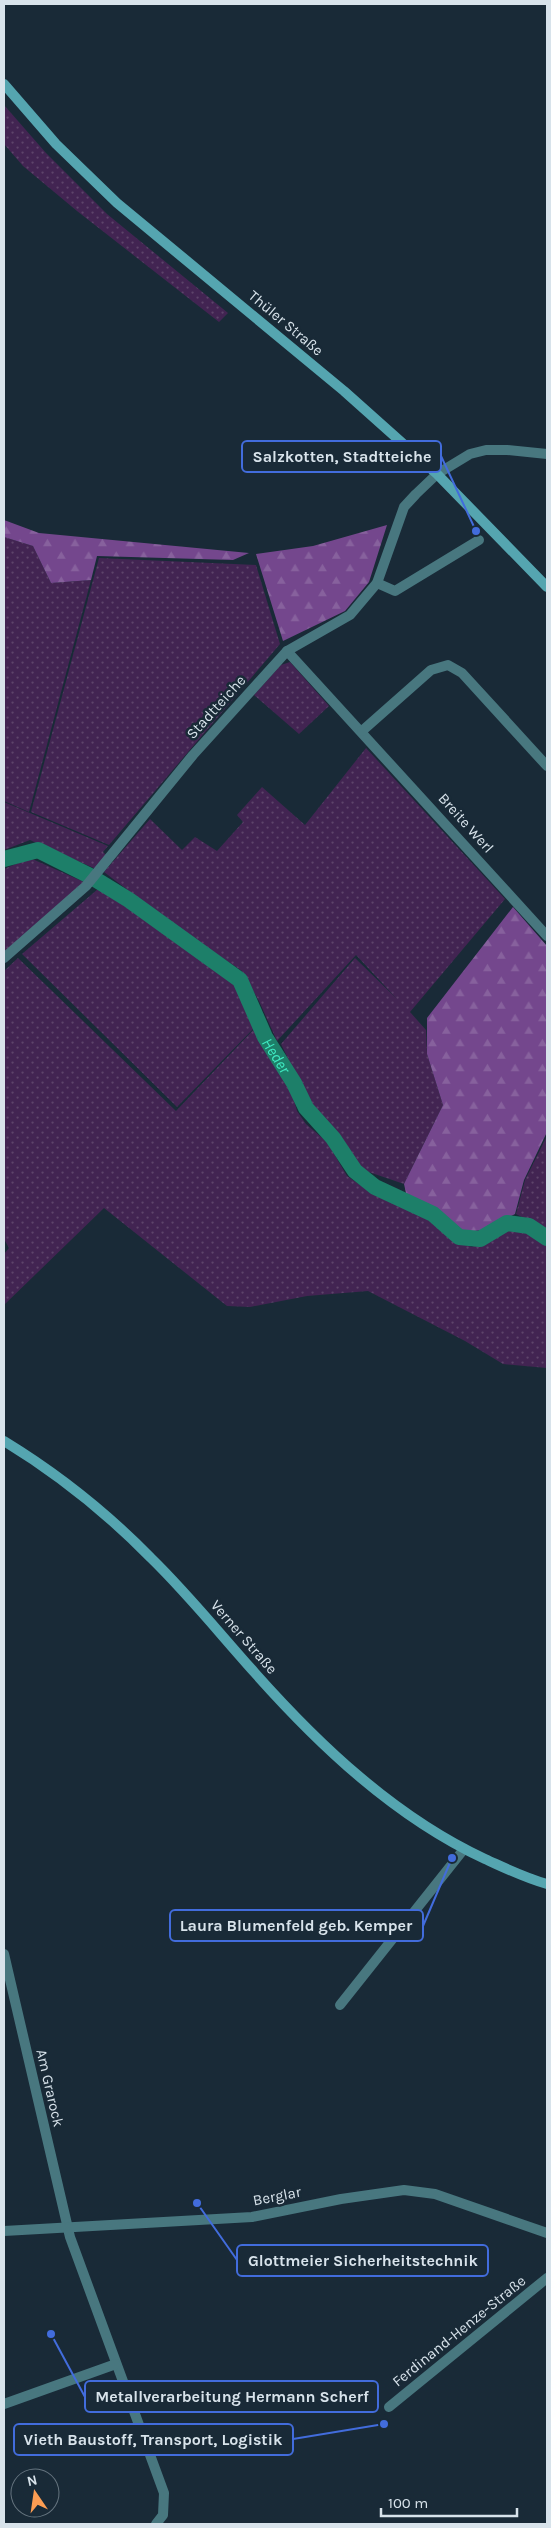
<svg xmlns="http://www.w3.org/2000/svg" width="551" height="2528" font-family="Karla,sans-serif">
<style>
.grass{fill:url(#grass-dots)}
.forest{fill:url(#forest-firs)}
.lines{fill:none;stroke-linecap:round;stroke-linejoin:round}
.river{stroke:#1d7f69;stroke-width:16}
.street{stroke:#48777f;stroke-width:10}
.secondary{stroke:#55a5b0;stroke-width:10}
.labels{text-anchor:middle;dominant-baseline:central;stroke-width:5;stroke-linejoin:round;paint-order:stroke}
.street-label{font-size:15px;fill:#d8e3eb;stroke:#192a37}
.water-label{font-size:16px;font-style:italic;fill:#3feac2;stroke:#192a37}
.leader{fill:none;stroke:#426cdc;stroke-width:2}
.callout-dot{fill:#426cdc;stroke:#192a37;stroke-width:2}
.callout{fill:#192a37;stroke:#426cdc;stroke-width:2}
.callout-label{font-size:16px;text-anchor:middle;font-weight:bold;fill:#d8e3eb}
</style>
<defs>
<pattern id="grass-dots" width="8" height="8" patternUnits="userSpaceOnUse" patternTransform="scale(1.25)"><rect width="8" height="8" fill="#422452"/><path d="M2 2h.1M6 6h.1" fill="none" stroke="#5d446b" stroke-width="1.8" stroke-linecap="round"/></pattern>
<pattern id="forest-firs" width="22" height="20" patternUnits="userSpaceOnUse" patternTransform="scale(1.25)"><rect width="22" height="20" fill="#74478d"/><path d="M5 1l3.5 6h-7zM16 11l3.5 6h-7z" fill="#87619d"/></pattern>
</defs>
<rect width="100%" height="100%" fill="#192a37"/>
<g class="grass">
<polygon points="4,105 46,153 107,214 228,313 219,322 77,211 23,166 4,144"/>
<polygon points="4,537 33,546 51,583 91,580 29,812 4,801"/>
<polygon points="99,558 256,565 280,644 109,845 31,812"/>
<polygon points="290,662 329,706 299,734 254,695 281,665"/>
<polygon points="366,748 505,899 410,1012 426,1030 427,1054 443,1105 404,1184 360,1169 338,1137 312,1108 281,1044 355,958 397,999 356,955 277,1041 259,1001 242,971 171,923 104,872 150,819 182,850 195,837 217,851 243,822 237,815 262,787 305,825"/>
<polygon points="4,802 108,846 103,852 106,855 96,869 30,840 4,850"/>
<polygon points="30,858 84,882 4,953 4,869"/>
<path d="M98,889c36,22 69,47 104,72 11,7 27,11 35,23 9,12 14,28 19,42l-79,81 -155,-153z"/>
<path d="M18,958l158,153 80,-84 3,10 31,49 7,25 9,13 21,18 20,34 28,19 55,23 29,25 13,4c36,-18 38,-25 75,-3v124l-44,-4 -38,-23 -97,-50 -61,5 -57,11 -23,-1 -123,-98 -100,97v-51l5,-6 -5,-9v-268z"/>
<polygon points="547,1136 547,1230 516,1214 525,1180"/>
</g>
<g class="forest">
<polygon points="4,520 39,533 249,553 233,560 97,556 91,580 51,583 33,546 4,537"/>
<polygon points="387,525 369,582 345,611 283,641 256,554 313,546"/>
<polygon points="513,907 547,946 547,1132 524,1180 515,1214 483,1230 465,1232 440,1212 406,1193 404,1184 443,1105 427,1054 427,1018"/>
</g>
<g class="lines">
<path class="river" id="s1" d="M4,859l34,-9 52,26 39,24 111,80 25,57 29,46 12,25 27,30 22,33 20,16 58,27 26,23 21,2 27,-16 22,3 18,12"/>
<g class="street">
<polyline points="377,583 395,591 479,540"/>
<polyline points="287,651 547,936"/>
<polyline points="362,731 431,670 448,665 462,673 547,766"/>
<polyline points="4,958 86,886 193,755 287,651 350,615 377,583 404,507 416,494 437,474 470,454 486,450 507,450 547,454"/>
<polyline points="4,1954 70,2237 164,2493 163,2515 156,2524"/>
<polyline points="340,2005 464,1849"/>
<polyline points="4,2231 252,2217 341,2199 404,2190 435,2194 547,2233"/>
<polyline points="4,2404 116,2364"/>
<polyline points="389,2407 547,2278"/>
</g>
<g class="secondary">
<polyline points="4,84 56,144 117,203 344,391 437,474 547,587"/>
<path d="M4,1441c54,33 103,72 147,117 37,36 69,76 104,115 65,73 140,144 230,186 20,9 40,19 62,25"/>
</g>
</g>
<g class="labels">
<g class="street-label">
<text transform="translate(286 323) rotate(40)">Thüler Straße</text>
<text transform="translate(216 707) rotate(-48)">Stadtteiche</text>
<text transform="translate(466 823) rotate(48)">Breite Werl</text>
<text transform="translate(244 1637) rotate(49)">Verner Straße</text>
<text transform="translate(50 2088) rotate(77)">Am Grarock</text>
<text transform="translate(277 2196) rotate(-11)">Berglar</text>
<text transform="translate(459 2331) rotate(-39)">Ferdinand-Henze-Straße</text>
</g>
<g class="water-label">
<text stroke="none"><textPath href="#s1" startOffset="360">Heder</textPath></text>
</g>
</g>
<path class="leader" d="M476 531L441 456M452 1858L423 1926M197 2203L237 2260M51 2334L85 2397M384 2424L293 2439"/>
<g class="callout-dot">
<circle cx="476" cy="531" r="5"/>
<circle cx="452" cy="1858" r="5"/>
<circle cx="197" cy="2203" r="5"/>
<circle cx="51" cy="2334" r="5"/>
<circle cx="384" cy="2424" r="5"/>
</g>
<g class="callout">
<rect x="242" y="441" width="199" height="31" rx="5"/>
<rect x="170" y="1910" width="253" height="31" rx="5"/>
<rect x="237" y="2245" width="251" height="31" rx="5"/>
<rect x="85" y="2381" width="293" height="31" rx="5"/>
<rect x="14" y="2424" width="279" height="31" rx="5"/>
</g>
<g class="callout-label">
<text x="342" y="462">Salzkotten, Stadtteiche</text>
<text x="296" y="1931">Laura Blumenfeld geb. Kemper</text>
<text x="363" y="2266">Glottmeier Sicherheitstechnik</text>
<text x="232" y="2402">Metallverarbeitung Hermann Scherf</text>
<text x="153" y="2445">Vieth Baustoff, Transport, Logistik</text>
</g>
<rect width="551" height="2528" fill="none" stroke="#d8e3eb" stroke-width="10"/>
<g transform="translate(35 2493) rotate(347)"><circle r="24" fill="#192a37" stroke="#65747f"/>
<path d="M0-4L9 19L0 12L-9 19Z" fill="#fc9d53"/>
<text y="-8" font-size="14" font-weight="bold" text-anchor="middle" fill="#d8e3eb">N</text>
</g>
<path d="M381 2508v8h136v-8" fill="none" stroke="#d8e3eb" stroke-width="2.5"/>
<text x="388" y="2508" font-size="15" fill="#d8e3eb" stroke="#192a37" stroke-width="4" paint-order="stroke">100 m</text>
</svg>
